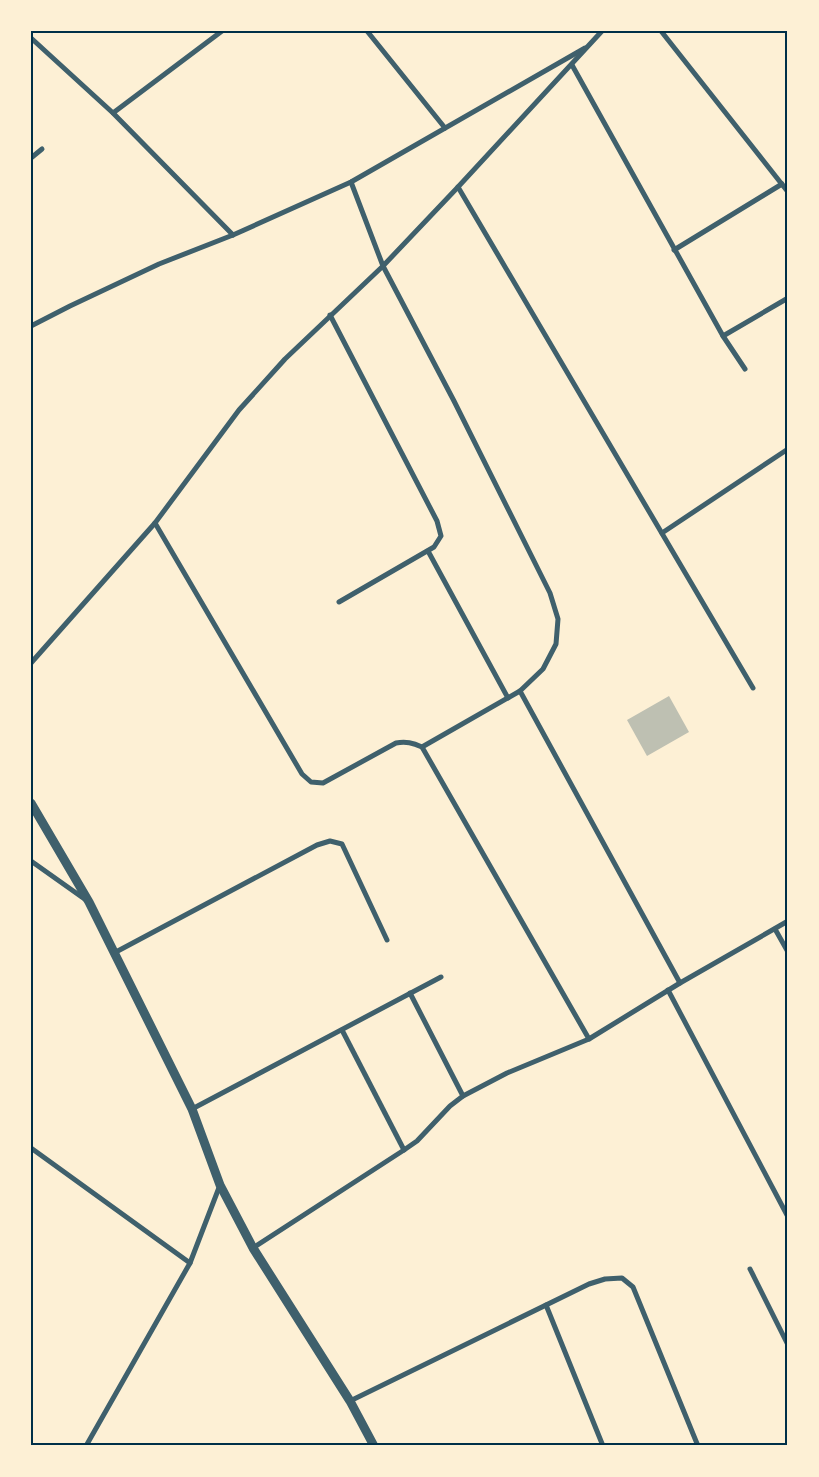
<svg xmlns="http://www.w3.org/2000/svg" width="819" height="1477" font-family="'Times New Roman',serif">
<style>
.building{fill:#bec0b2}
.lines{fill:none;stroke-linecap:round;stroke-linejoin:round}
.minor{stroke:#3f606c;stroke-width:5}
.tertiary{stroke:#3f606c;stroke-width:9}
.neatline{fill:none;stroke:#003049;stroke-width:2}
</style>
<rect width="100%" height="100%" fill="#fdf0d5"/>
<polygon class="building" points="669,696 689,732 647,756 627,720"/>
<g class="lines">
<g class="minor">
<polyline points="367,31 445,128"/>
<polyline points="661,31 788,192"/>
<polyline points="31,38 113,113 222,31"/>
<polyline points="572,65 723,336 745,369"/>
<polyline points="113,113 233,235"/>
<polyline points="31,158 42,149"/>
<polyline points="351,182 383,266 454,401 550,593 558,619 556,644 543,669 520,691 422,747 589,1039"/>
<polyline points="458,187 753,688"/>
<polyline points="674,250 782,184"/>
<polyline points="330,315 437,521 441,536 434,547 339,602"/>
<polyline points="31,326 70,306 159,264 233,235 351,182 585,48"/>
<polyline points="723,336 788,298"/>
<path d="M155,523l147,251 9,8 12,1 73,-40c10,-2 17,0 26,4"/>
<polyline points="662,533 788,449"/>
<polyline points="428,551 508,698"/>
<polyline points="31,663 155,523 239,410 285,359 383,266 458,187 602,31"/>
<polyline points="520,691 680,983"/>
<polyline points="31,861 86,900"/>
<polyline points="775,929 788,952"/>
<polyline points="114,953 317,845 330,841 342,844 387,940"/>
<polyline points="668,990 787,1215"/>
<polyline points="410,993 463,1096"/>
<polyline points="342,1030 404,1150"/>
<polyline points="192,1109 441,977"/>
<polyline points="31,1148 190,1263 220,1185"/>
<polyline points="253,1248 404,1150 417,1141 450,1106 463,1096 507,1073 589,1039 680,983 788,921"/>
<polyline points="750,1269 788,1345"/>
<polyline points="546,1305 603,1446"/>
<polyline points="350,1401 589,1284 605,1279 622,1278 633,1287 698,1446"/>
<polyline points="86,1446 190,1263"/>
</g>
<polyline class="tertiary" points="31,803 89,902 192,1109 220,1185 253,1248 350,1401 374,1446"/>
</g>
<rect width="819" height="1477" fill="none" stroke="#fdf0d5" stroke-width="65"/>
<rect x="32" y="32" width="754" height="1412" class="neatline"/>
</svg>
